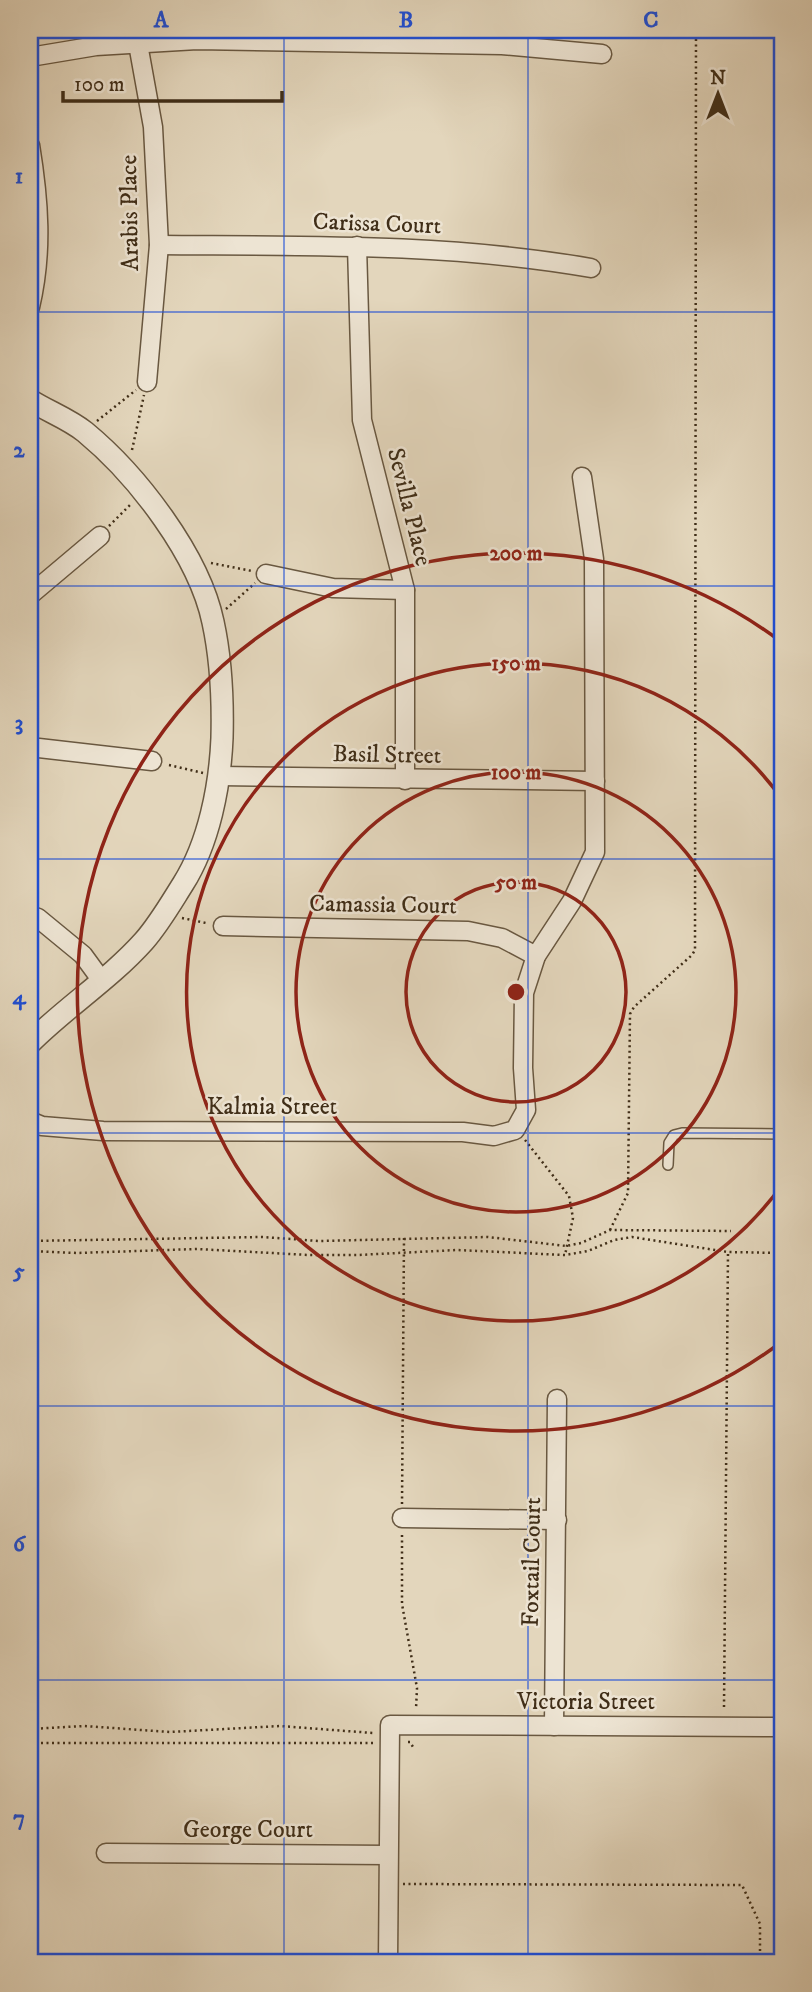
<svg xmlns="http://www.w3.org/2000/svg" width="812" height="1992" font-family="'IM FELL DW Pica',serif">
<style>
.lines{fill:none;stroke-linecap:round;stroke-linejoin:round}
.service-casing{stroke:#695841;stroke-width:12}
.minor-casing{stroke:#695841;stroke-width:21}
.tertiary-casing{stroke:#695841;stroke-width:24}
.path{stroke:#402e18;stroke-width:2.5;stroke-dasharray:2 3.5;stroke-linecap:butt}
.service{stroke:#ede4d3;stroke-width:9}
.minor{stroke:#ede4d3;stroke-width:18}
.tertiary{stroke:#ede4d3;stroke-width:21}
.grid{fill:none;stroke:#1d4ed8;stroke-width:2;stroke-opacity:0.55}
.ring{fill:none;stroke:#8f2418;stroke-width:3.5}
.labels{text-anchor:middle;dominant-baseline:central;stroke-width:5;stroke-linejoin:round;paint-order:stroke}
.street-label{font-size:24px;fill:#402e18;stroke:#ede4d3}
.centre{fill:#8f2418;stroke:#ede4d3;stroke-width:3.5}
.ring-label{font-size:21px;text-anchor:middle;font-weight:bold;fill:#8f2418;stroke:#ede4d3;stroke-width:5;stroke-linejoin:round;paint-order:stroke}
.neatline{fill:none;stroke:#1d4ed8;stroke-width:2.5}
.grid-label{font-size:23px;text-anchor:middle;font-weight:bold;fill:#1d4ed8}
</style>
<rect width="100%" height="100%" fill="#e3d6bc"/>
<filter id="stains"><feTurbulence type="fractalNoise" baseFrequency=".00286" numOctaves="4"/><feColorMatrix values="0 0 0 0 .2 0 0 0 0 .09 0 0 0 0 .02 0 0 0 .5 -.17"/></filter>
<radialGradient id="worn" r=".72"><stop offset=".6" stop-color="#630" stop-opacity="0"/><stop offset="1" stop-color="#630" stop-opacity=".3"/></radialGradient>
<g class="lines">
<g class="service-casing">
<polyline id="service" points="668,1165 669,1143 674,1135 682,1133 782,1134"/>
</g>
<g class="minor-casing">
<g id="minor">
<polyline points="138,44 153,127 159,245 147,382"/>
<polyline points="30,57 96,46 197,40 502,45 602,54"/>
<path d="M30,145c9,55 13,107 0,162"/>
<path d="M159,245c144,1 289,-2 432,23"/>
<polyline points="357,246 362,420 405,590 405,780"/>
<polyline points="266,574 333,588 405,590"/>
<polyline points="30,595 100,536"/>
<polyline points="30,747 152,761"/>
<polyline points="220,776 595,781"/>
<polyline points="30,915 38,918 83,955 102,981"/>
<polyline points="223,926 468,931 502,938 536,956"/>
<polyline points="30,1121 42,1126 103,1131 463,1132 494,1136 515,1130 526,1110 523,1068 524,993 536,956 572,901 595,852 594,559 582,477"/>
<polyline points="402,1518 557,1520"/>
<polyline points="554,1726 557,1399"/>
<polyline points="106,1853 388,1855"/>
<polyline points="388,1962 390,1725 782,1727"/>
</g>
</g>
<g class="tertiary-casing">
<path id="tertiary" d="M30,400c17,11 39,19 55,32 52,43 114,123 128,190 8,37 10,77 9,116 -2,48 -13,105 -39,146 -12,19 -24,40 -39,57 -34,38 -78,66 -114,102"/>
</g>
<g class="path">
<polyline points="97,421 136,390"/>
<polyline points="132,450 144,395"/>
<polyline points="109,526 132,503"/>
<polyline points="211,563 252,571"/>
<polyline points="226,609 255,583"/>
<polyline points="169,765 203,773"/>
<polyline points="182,918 206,923"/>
<polyline points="525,1140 569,1196 573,1218 565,1255"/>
<polyline points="610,1230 628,1193 630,1014 634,1007 692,955 695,950 696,30"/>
<polyline points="30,1241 262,1237 319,1241 488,1237 566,1246 581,1243 610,1230 731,1231"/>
<polyline points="30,1251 77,1253 197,1249 309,1255 358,1255 457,1250 565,1255 588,1251 614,1240 632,1237 728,1252 782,1253"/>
<polyline points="402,1504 404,1238"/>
<polyline points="402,1535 402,1604 417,1688 416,1709"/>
<polyline points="724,1707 728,1252"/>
<polyline points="30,1729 84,1726 170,1732 280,1726 373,1733"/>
<polyline points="408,1742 410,1742 413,1747"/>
<polyline points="30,1743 373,1743"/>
<polyline points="403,1884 742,1885 760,1924 760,1962"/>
<polyline points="30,1962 62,1962"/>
</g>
<use href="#service" class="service"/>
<use href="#minor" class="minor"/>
<use href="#tertiary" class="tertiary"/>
</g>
<path class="grid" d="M284,30v1932M528,30v1932M30,312h752M30,586h752M30,859h752M30,1133h752M30,1406h752M30,1680h752"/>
<g class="ring">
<circle cx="516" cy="992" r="110"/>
<circle cx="516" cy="992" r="220"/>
<path d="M782 1185A329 329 0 1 1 782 799"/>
<path d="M780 1343A439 439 0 1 1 780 641"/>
</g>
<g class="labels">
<g class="street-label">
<text transform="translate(130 213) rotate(-91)">Arabis Place</text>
<text transform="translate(377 224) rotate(2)">Carissa Court</text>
<text transform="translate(409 507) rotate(76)">Sevilla Place</text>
<text transform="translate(387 755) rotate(1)">Basil Street</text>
<text transform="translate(383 905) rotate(1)">Camassia Court</text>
<text x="272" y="1107">Kalmia Street</text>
<text transform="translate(532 1562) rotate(-89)">Foxtail Court</text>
<text x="586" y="1702">Victoria Street</text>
<text x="248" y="1830">George Court</text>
</g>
</g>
<circle cx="516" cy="992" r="10" class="centre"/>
<g class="ring-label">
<text x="516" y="560">200 m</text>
<text x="516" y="670">150 m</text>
<text x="516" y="779">100 m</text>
<text x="516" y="889">50 m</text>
</g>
<rect width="812" height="1992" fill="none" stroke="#e3d6bc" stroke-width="77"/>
<g transform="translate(718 94)" stroke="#ede4d3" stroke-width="5" paint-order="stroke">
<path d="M0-5L12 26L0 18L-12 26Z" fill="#402e18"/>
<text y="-10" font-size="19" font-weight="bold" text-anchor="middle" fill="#402e18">N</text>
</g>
<path d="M63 91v10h219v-10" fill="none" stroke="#402e18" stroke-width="3.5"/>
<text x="74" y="91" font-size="21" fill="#402e18" stroke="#ede4d3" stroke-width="5" paint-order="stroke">100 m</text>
<rect x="38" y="38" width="736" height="1916" class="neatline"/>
<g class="grid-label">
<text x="161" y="27">A</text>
<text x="406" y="27">B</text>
<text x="651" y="27">C</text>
<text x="19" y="183">1</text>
<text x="19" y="457">2</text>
<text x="19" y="730">3</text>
<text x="19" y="1004">4</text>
<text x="19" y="1278">5</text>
<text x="19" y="1551">6</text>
<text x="19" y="1825">7</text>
</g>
<rect width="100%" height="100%" filter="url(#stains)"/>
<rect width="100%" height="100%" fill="url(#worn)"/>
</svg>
